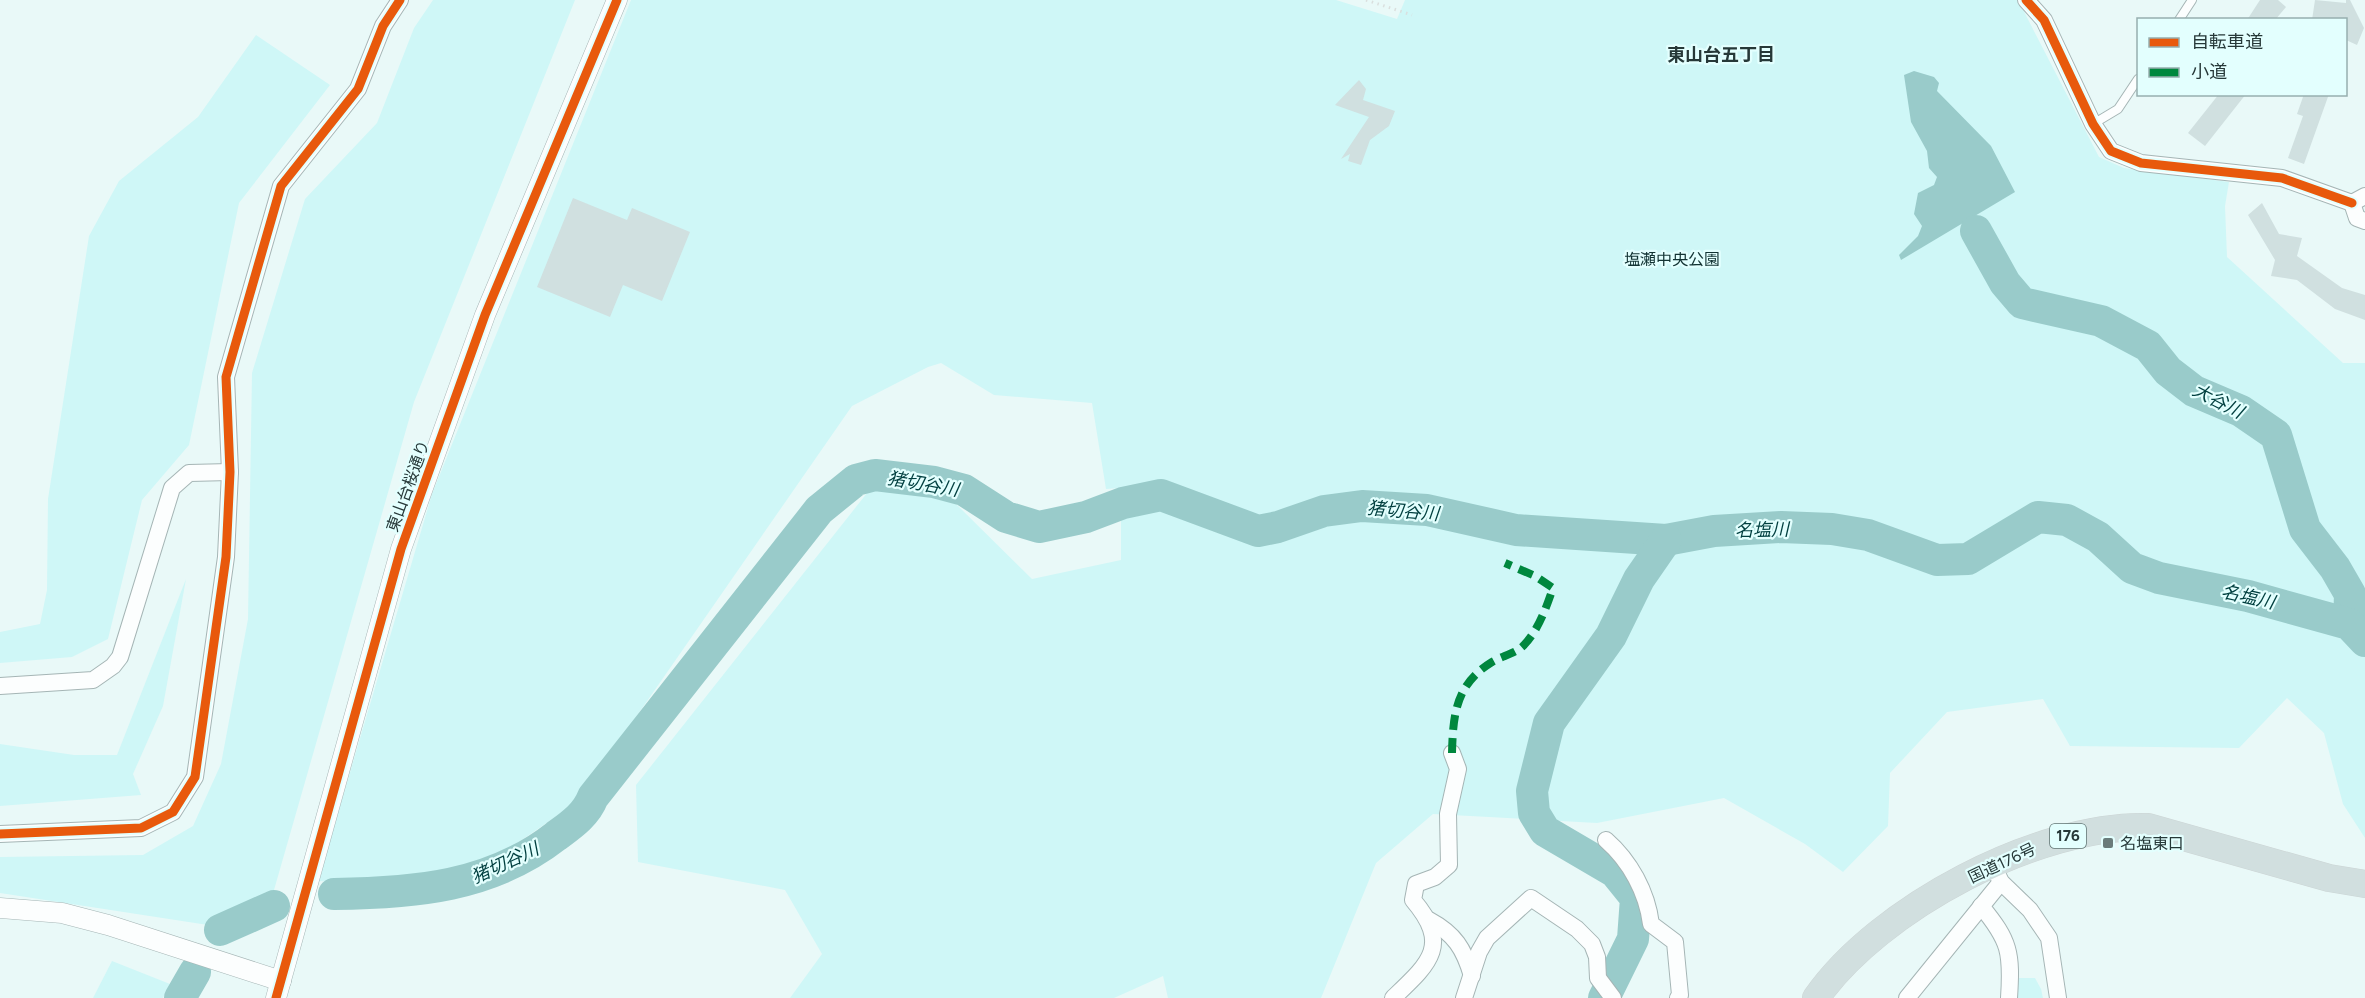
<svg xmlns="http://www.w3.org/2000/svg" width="2365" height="998" font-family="Figtree,'Noto Sans JP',sans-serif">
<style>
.green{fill:#cff7f7}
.water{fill:#99cbca}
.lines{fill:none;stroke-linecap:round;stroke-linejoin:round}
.river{stroke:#99cbca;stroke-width:32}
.building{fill:#d0e0e0}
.service-casing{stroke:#a5b5b5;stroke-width:10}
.minor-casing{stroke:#a5b5b5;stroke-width:18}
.tertiary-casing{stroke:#a5b5b5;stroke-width:21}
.trunk-casing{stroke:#ccd5d5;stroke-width:28}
.path{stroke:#dadfde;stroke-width:3;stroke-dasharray:1.5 4.5;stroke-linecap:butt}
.service{stroke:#fcfefe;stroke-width:8}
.minor{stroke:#fcfefe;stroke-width:16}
.tertiary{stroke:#fcfefe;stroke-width:20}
.trunk{stroke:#d1dfdf;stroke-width:27}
.quiet{stroke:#00873e;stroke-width:8;stroke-dasharray:15 8;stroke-linecap:butt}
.cycleway-casing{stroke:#e3fffe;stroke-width:13}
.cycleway{stroke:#e8590c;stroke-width:9}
.poi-dot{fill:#6a7c7b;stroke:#e3fffe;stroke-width:2}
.labels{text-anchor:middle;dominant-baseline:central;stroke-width:4.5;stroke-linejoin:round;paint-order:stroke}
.shield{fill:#e3fffe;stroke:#5f7473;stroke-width:1.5}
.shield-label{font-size:15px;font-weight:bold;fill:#263838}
.park-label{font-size:16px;fill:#123333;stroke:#e3fffe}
.street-label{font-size:16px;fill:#263838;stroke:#e3fffe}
.poi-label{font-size:16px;fill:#263838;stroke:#e3fffe;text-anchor:start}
.neighbourhood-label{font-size:18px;font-weight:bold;fill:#263838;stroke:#e3fffe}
.water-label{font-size:18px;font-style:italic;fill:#003f3f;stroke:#e3fffe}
</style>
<rect width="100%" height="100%" fill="#e9f9f8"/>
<g class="green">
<polygon points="433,0 575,0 414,402 272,897 208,925 0,893 0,857 143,855 193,826 221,764 248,619 252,373 305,199 377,123 414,28"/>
<polygon points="631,0 1336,0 1397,19 1405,0 2018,0 2099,157 2124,168 2229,182 2225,206 2227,257 2343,363 2365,363 2365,838 2343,804 2324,733 2287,698 2239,748 2070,746 2043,699 1947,712 1890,773 1888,826 1843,872 1805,844 1724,798 1597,823 1433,814 1376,863 1321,998 1168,998 1163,976 1114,998 790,998 822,954 785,890 638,862 636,785 871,488 953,501 1032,579 1121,560 1121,488 1106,489 1092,403 994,395 941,363 928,367 852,406 577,802 494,859 392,885 318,881 432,494"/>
<polygon points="256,35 330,85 239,203 189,445 142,500 108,639 72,657 0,663 0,632 40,624 47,590 48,499 89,236 119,181 198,117"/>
<polygon points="186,579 163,706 133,774 141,795 0,806 0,744 74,755 117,755"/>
<polygon points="112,961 170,984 163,998 93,998"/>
<polygon points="2015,978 2035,978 2041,989 2043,998 2015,998"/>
</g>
<polygon class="water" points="1914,71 1934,77 1939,83 1937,91 1991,146 2015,192 1901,260 1899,255 1918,236 1922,226 1914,214 1918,193 1934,185 1937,177 1929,168 1927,151 1911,122 1904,75"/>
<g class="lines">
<g class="river">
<polyline points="1976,231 2005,283 2022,303 2101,321 2148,346 2168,371 2194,391 2241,411 2276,435 2305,529 2335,568 2350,594 2349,624"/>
<path d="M334,894c80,-1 157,-7 222,-58 15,-11 30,-21 37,-39l226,-287 37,-30 19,-5 59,7 30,8 42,27 33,10 47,-10 37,-14 38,-8 97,36 20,-4 46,-16 38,-5 65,4 89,20 150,10 48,-9 67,-4 51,2 36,6 69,25 31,-1 70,-42 29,3 31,17 34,31 27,10 89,18 101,28 16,17"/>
<polyline points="220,930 274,906"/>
<polyline points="180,998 195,972"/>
<polyline points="1604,998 1633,939 1636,898 1615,872 1545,831 1534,813 1532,791 1549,723 1611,636 1639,579 1666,540"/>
</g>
</g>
<g class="building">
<polygon points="2260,0 2278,0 2286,7 2275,20 2247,20"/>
<polygon points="2315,0 2346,3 2346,0 2350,0 2364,28 2357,45 2346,40 2346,20 2312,20"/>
<polygon points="1359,80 1366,89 1363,100 1395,111 1389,126 1370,140 1361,165 1348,161 1350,154 1341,159 1369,117 1335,105"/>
<polygon points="2219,94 2246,94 2205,146 2188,133"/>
<polygon points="2304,94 2329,94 2304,164 2288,158 2303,116 2297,114"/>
<polygon points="573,198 627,220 632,208 690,232 662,301 623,285 610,317 537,287"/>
<polygon points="2262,203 2279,234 2302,238 2297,256 2342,288 2365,295 2365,320 2335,309 2297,280 2271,276 2275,260 2248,215"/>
</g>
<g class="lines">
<g class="service-casing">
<g id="service">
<polyline points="2179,20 2192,0"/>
<polyline points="2093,124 2118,109 2138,79"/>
</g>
</g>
<g class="minor-casing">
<g id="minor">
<polyline points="2026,0 2044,20 2093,124 2111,151 2141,163 2282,178 2352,203"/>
<polyline points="2352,203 2357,218 2365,221"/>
<polyline points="2352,203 2365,196"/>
<polyline points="0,686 93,680 113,666 120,657 172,488 189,473 230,472"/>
<polyline points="0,834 141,828 173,812 195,777 226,557 230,472 226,377 281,186 358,89 383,26 400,0"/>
<path d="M1606,840c24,21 41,52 45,84l24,18 5,53 -2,3"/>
<polyline points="1993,865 2001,882 2030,910 2049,938 2058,998"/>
<path d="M1981,906c29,35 31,47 28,92"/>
<path d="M1429,920c26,14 35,29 43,56"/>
<path d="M1393,998c37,-35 58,-53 20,-98l3,-16 19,-7 14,-12 -1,-51 10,-45 -6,-16"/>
<polyline points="1464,998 1479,952 1487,938 1531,898 1577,929 1592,944 1597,957 1598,978 1613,998"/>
<polyline points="1907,998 2001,882"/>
</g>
</g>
<g class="tertiary-casing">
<g id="tertiary">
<polyline points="0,908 62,913 108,925 281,981"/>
<polyline points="276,998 401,549 485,315 617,0"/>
</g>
</g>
<g class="trunk-casing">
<path id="trunk" d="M1816,998c63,-90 222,-174 332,-171l181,51 36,6"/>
</g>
<polyline class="path" points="1366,0 1412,15"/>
<use href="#service" class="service"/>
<use href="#minor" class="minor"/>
<use href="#tertiary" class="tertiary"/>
<use href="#trunk" class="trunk"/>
<path class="quiet" d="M1452,753c1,-39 4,-69 40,-91 10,-6 25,-9 32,-17 15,-16 22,-37 29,-57l-18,-12 -30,-13"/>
<g class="cycleway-casing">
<g id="cycleway">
<polyline points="2026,0 2044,20 2093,124 2111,151 2141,163 2282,178 2352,203"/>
<polyline points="0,834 141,828 173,812 195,777 226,557 230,472 226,377 281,186 358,89 383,26 400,0"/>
<polyline points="276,998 401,549 485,315 617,0"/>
</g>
</g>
<use href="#cycleway" class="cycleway"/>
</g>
<rect class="poi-dot" x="2102" y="837" width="12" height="12" rx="3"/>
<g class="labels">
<rect class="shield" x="2050" y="824" width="36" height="24" rx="4.5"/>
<g class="shield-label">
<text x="2068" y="836">176</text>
</g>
<g class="park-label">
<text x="1672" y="259">塩瀬中央公園</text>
</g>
<g class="street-label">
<text transform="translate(408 486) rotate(-70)">東山台桜通り</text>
<text transform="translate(2002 863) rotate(-25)">国道176号</text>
</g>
<g class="poi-label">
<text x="2120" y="843">名塩東口</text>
</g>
<g class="neighbourhood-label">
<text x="1721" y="55">東山台五丁目</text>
</g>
<g class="water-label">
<text transform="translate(2218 401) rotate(27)">大谷川</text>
<text transform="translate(923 484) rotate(10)">猪切谷川</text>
<text transform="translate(1403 511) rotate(5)">猪切谷川</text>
<text transform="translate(1762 530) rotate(-1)">名塩川</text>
<text transform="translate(2248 597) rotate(13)">名塩川</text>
<text transform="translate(505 863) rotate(-25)">猪切谷川</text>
</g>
</g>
<rect x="2137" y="18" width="210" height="78" fill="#e3fffe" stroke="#97afaf" stroke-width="1.5"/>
<rect x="2149" y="38" width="30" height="9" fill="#e8590c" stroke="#97afaf" stroke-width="1.5"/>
<text x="2191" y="48" font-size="18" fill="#263838">自転車道</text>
<rect x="2149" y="68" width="30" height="9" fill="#00873e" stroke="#97afaf" stroke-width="1.5"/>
<text x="2191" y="78" font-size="18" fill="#263838">小道</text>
</svg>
